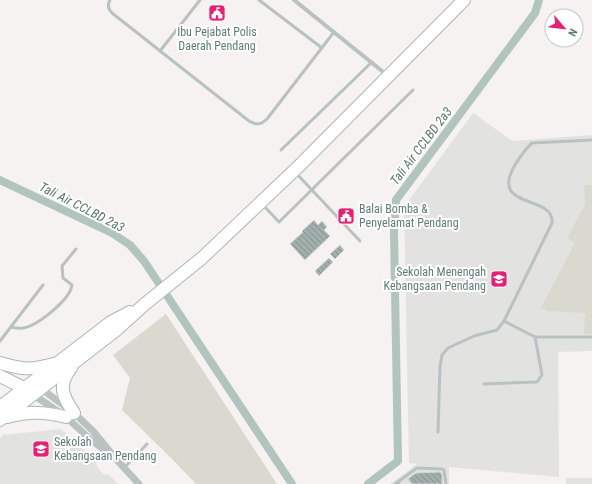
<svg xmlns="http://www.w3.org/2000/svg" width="592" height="484" font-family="'Roboto Condensed',sans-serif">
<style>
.built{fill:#e2e3e1}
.green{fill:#dad9d0}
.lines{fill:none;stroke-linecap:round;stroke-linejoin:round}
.canal{stroke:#b2c4be;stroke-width:8}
.building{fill:url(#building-back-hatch);stroke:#d6d4d4}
.secondary-casing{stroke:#abb7b4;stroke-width:14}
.service{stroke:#b9c2c0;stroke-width:3}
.minor{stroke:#b9c2c0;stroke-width:4}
.tertiary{stroke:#b9c2c0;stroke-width:7}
.secondary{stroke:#fff;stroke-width:12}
.labels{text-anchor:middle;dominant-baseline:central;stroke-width:4;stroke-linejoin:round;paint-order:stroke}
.poi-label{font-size:12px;fill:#607c77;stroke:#fff;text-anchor:start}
.water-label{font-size:13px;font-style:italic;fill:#5a786c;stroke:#fff}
</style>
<defs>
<pattern id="building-back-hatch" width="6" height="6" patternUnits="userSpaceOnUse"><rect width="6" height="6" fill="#a0afac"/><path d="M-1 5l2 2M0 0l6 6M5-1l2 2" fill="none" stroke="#869391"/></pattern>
</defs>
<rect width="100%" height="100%" fill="#f5f2f1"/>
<g class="built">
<polygon points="473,113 512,141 592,135 592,351 558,352 559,477 449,467 449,484 390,484 417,464 409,463 404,207"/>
<polygon points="61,429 95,460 98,468 103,474 109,475 118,484 0,484 0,438 3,435"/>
<rect x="566" y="478" width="26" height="6"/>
</g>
<g class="green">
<polygon points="584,185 592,185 592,334 584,334 585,313 547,311 541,308 575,243 567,238 585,204"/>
<polygon points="166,314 277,484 196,484 173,460 122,410 130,378 113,355"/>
</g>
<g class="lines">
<g class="canal">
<polyline points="0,180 112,233 130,245 144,261 292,484"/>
<polyline points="368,484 398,461 394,232 396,200 535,13 539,0"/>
</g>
</g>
<g class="building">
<polygon points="314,220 318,225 322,221 327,227 324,230 330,236 305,260 290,244 303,232 302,231"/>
<polygon points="340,245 344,250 335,259 330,254"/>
<polygon points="329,258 333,262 319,276 315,271"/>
<polygon points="440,472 442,474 442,484 412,484 408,479 416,473"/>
</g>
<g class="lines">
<g class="secondary-casing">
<g id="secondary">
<path d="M0,363c24,7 30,7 54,1"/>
<path d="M71,368c-14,17 -8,29 3,45"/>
<polyline points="0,376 24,388"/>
<polyline points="0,407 111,322 130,312"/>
<path d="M7,417c23,-6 37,-5 59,0"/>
<polyline points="0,420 115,331 145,304 202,258 299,166 464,0"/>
</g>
</g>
<g class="service">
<path d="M110,0c-3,5 -2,9 2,13l137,108c7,4 12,4 18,-2l67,-87"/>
<polyline points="259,0 322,48"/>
<polyline points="160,51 200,0"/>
<path d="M592,140l-60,3c-7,6 -12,14 -17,22 -27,45 40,29 37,58l-48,98 31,16h57"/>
<polyline points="281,150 372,62"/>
<polyline points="295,172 360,241"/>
<polyline points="262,204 279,222 413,90"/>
<path d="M11,327c4,1 8,2 12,1 14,-2 47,-28 49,-43l-9,-7 -1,-12 14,-17"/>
<polyline points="0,341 43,285"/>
<polyline points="484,384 537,382 542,375 535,337"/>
<polyline points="438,432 440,366 442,355 448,348 474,336 497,330 504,321"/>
<polyline points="124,468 147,444"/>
<polyline points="395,484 417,468 442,469 444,470 446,484"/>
</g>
<g class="minor">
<polyline points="294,0 387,75"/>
<polyline points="397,483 398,484"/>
</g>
<g class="tertiary">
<polyline points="39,387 74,413 93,431 116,459 139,484"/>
<polyline points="31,393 66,417 90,439 107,452"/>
</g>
<use href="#secondary" class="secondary"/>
</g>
<defs>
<g id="civic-square" transform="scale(0.9)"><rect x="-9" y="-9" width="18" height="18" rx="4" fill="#e32275" stroke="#fff"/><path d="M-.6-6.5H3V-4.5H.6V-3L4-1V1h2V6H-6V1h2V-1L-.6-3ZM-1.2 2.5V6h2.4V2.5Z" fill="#fff"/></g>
<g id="school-square" transform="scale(0.9)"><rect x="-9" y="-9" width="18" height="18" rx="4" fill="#e32275" stroke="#fff"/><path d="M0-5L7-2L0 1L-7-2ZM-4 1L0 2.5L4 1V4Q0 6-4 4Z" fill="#fff"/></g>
</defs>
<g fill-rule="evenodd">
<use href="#civic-square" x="217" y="13"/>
<use href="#civic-square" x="346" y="216"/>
<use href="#school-square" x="499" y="279"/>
<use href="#school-square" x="41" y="449"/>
</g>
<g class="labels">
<g class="poi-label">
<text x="217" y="32" text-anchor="middle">Ibu Pejabat Polis<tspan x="217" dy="14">Daerah Pendang</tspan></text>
<text x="359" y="209">Balai Bomba &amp;<tspan x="359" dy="14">Penyelamat Pendang</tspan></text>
<text x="486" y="272" text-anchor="end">Sekolah Menengah<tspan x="486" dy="14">Kebangsaan Pendang</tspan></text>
<text x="54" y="442">Sekolah<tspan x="54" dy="14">Kebangsaan Pendang</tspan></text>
</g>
<g class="water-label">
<text transform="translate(421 146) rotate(-53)">Tali Air CCLBD 2a3</text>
<text transform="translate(82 207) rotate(27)">Tali Air CCLBD 2a3</text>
</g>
</g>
<g transform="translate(564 28) rotate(118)"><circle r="19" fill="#ffffff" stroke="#bfcbc9"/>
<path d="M0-3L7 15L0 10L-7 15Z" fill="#e32275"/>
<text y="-6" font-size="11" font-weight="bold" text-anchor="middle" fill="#607c77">N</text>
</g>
</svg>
